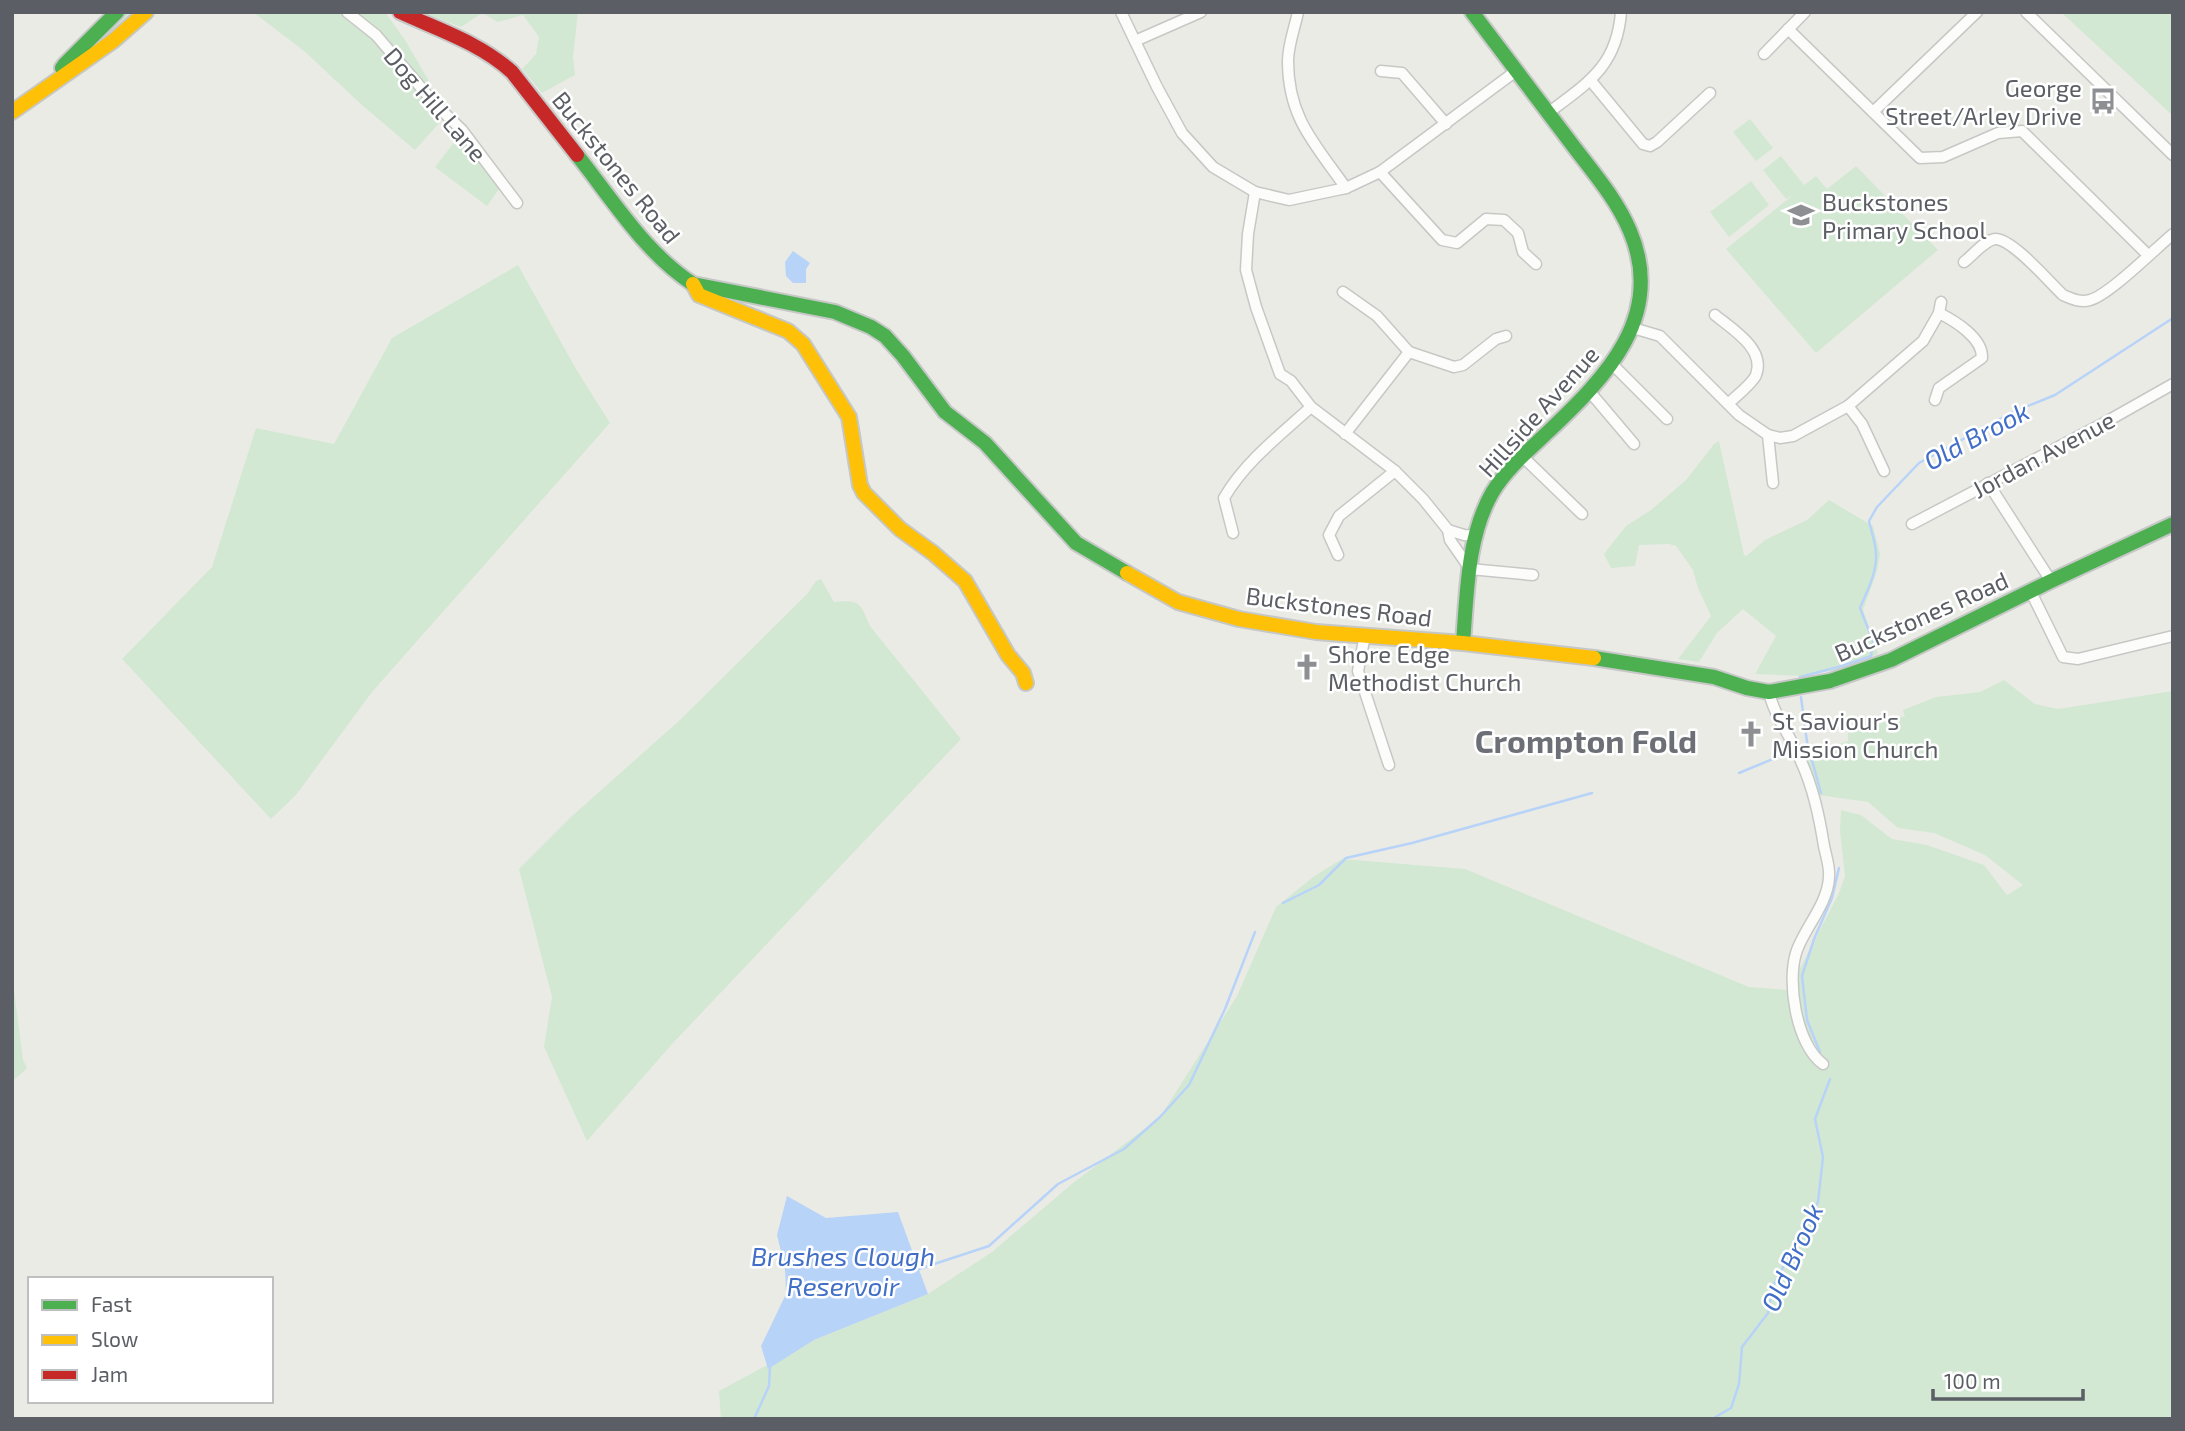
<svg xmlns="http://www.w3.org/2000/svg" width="2185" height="1431" font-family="'Exo 2',sans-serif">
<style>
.green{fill:#d2e8d3}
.water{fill:#b8d3f8}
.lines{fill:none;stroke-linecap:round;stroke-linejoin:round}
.stream{stroke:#b8d3f8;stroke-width:2.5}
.street-casing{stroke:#c7c8c6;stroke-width:13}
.fast-casing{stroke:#c6c7c7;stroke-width:18}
.slow-casing{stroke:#c6c7c7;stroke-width:18}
.jam-casing{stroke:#c6c7c7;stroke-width:18}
.street{stroke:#fcfcfb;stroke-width:10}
.fast{stroke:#4caf50;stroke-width:14}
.slow{stroke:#ffc107;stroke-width:14}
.jam{stroke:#c62828;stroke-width:14}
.labels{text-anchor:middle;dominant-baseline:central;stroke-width:5;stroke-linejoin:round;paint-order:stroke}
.poi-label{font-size:24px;fill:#5b5e64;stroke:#fff;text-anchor:start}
.street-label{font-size:24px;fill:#5b5e64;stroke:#fff}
.water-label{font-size:26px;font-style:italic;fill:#416ec6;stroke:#fff}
.district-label{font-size:32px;font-weight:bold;fill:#6c6f76;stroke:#fff}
</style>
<rect width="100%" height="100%" fill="#ebebe6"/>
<g class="green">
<polygon points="123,12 137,12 82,55"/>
<polygon points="253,12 341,12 379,42 428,105 443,119 415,150 363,106 304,51"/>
<polygon points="352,12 385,12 405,40 429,81 422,86"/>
<polygon points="420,12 578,12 573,57 575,75 542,93 522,69 536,54 539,37 523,15 498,22 482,13 461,27"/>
<polygon points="2063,12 2173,12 2173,112 2171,114 2062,13"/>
<polygon points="1750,119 1773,148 1756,161 1733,132"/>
<polygon points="460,135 476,152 499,189 487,206 435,167"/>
<polygon points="1781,156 1804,185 1816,176 1827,189 1856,166 1938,250 1816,353 1726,249 1793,195 1786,199 1763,170"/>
<polygon points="1751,181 1769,205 1729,237 1710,212"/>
<polygon points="518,265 576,369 610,423 372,692 296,795 271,819 122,659 212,567 256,428 334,444 392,338"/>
<polygon points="1719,441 1744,555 1746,556 1765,540 1807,520 1829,500 1873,526 1880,554 1877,571 1863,610 1878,654 1844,668 1805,676 1755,674 1776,636 1743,609 1717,633 1699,662 1678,659 1711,616 1698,588 1693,570 1676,546 1669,544 1639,545 1635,566 1611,568 1604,554 1626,526 1651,510 1686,480 1714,444"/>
<path d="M821,579l13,23c27,-3 26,1 36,24l91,113 -288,304 -86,98 -43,-94 8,-50 -33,-128 52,-52 110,-98 126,-125 9,-13z"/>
<polygon points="2004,680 2035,704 2058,709 2173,691 2173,1419 721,1419 719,1391 814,1340 928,1294 992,1252 1073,1183 1160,1117 1237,996 1276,907 1313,877 1342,859 1465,869 1749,987 1789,990 1839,893 1845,876 1840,831 1841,810 1861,815 1892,839 1927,845 1984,865 2007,895 2023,885 1985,855 1934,833 1898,828 1868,802 1818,795 1803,756 1848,741 1848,733 1905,716 1903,710 1936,697 1980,692"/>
<polygon points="12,974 23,1060 27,1068 12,1082"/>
</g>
<g class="water">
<polygon points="793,251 810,263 806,269 806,283 793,283 786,276 785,262"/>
<polygon points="787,1196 826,1218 898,1212 928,1294 814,1340 768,1369 761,1346 786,1294 785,1268 777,1235"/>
</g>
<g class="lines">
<g class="stream">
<path d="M1800,677l42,-11 29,-10 2,-15 -13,-33c7,-17 17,-35 16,-54 0,-11 -5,-23 -7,-33l8,-14 42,-44 94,-51 42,-17 118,-77"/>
<polyline points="1801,697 1807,742 1821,793"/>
<polyline points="1739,773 1792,751"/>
<polyline points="1283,903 1319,885 1346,858 1412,843 1592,793"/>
<polyline points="1820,1052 1807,1020 1802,976 1814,939 1832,898 1839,868"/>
<polyline points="919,1269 989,1246 1058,1184 1124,1149 1160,1117 1189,1085 1225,1009 1255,932"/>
<polyline points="754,1419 769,1386 770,1366"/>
<polyline points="1712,1419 1731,1408 1739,1384 1742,1347 1768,1313 1773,1286 1818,1202 1823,1157 1815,1119 1830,1079"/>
</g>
<g class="street-casing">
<g id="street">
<polyline points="347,12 376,35 435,104 462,130 517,203"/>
<polyline points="1121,12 1157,87 1182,133 1213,167 1255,192 1289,200 1346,188 1380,172 1516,71"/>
<path d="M1298,12c-3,15 -10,33 -10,49 0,57 27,83 58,127"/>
<polyline points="2026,12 2173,155"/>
<polyline points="1788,29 1920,158 1943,157 1998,133 2022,131 2148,255"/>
<polyline points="1135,41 1201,12"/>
<polyline points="1764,54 1805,12"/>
<polyline points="1381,71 1402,73 1446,124"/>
<polyline points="1591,81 1643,144 1650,146 1657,142 1710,93"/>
<polyline points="1873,112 1977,12"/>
<path d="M1548,113c40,-30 69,-47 73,-101"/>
<polyline points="1380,172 1442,240 1457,243 1486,219 1504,220 1518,233 1523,252 1536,264"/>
<polyline points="1255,192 1248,234 1246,270 1256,307 1280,374 1291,381 1311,407 1395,471 1423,499 1448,530 1450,540 1470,569 1533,575"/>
<path d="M1964,262c8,-6 21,-22 31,-23 17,-1 55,44 68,56 9,4 18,8 27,5 19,-5 65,-51 83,-66"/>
<polyline points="1343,292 1377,316 1409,352 1454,367 1463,365 1496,339 1506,336"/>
<path d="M1715,315c17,14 51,34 41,60 -3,8 -21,22 -27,28"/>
<polyline points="1633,328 1660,336 1739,415 1768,435 1780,438 1793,436 1848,406 1923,341 1939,313 1941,302"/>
<polyline points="1613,365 1667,419"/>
<polyline points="1590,392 1634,444"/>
<path d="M1935,400l4,-12 43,-30c1,-20 -27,-37 -43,-45"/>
<polyline points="1848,406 1862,424 1884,471"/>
<polyline points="1345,434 1409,352"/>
<polyline points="1768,435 1773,483"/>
<polyline points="1522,456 1582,514"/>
<polyline points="1988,483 2051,581"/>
<polyline points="1912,524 2104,423 2173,384"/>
<polyline points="1448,530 1464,535 1477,536"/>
<path d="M1233,533l-9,-35c21,-36 56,-63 87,-91"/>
<polyline points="1338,555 1329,535 1339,516 1395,471"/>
<polyline points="2031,592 2063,657 2078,659 2173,636"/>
<polyline points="1365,635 1358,671 1389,765"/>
<path d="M1769,692c5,24 22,44 31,67 13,28 19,56 24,87 2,10 6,21 5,31 -1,26 -23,49 -32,73 -11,29 -1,95 26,114"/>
</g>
</g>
<g class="fast-casing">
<g id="fast">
<polyline points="64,72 62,68 65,64 117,12"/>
<path d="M577,155c36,45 68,98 116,129l142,28 36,15 14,9 18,20 42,56 40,31 91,100 51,30"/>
<path d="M1463,643c4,-49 4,-106 29,-150 14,-24 37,-43 57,-62 57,-54 117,-115 81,-200 -14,-33 -38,-60 -59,-88 -33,-43 -66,-87 -99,-131"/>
<polyline points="1594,658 1714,677 1747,688 1769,692 1830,681 1891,660 2051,581 2173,524"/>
</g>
</g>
<g class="slow-casing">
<g id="slow">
<polyline points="12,112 113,41 146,12"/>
<polyline points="693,284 699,295 788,331 803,344 849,417 860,485 864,493 900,529 933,553 965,581 1008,655 1023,673 1026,683"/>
<polyline points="1127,573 1178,602 1239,619 1316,632 1463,643 1594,658"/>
</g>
</g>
<g class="jam-casing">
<path id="jam" d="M400,12c39,18 80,31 112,60l65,83"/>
</g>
<use href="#street" class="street"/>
<use href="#fast" class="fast"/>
<use href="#slow" class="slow"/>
<use href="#jam" class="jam"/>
</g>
<defs>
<g id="bus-bare" transform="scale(2.1)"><path d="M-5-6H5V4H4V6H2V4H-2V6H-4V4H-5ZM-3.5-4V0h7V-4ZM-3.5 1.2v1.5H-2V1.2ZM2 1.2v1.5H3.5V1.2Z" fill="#8d8f92" stroke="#fff" stroke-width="2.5" paint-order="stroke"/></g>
<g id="school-bare" transform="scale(2.1)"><path d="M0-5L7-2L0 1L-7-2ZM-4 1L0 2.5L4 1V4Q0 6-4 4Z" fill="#8d8f92" stroke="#fff" stroke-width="2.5" paint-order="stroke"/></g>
<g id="church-bare" transform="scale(2.1)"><path d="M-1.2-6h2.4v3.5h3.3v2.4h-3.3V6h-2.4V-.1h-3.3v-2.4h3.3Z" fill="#8d8f92" stroke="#fff" stroke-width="2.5" paint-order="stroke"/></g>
</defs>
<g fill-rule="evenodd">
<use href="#bus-bare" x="2103" y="101"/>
<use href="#school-bare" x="1801" y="215"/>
<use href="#church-bare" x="1307" y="667"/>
<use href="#church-bare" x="1751" y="734"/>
</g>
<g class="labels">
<g class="poi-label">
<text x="2082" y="87" text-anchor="end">George<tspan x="2082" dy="28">Street/Arley Drive</tspan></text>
<text x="1822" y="201">Buckstones<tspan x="1822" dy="28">Primary School</tspan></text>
<text x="1328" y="653">Shore Edge<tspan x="1328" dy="28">Methodist Church</tspan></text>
<text x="1772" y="720">St Saviour's<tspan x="1772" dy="28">Mission Church</tspan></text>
</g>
<g class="street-label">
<text transform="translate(436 104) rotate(49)">Dog Hill Lane</text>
<text transform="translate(617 167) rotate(51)">Buckstones Road</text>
<text transform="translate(1538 411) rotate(-48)">Hillside Avenue</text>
<text transform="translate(2043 454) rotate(-28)">Jordan Avenue</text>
<text transform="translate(1339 606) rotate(7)">Buckstones Road</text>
<text transform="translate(1921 616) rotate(-24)">Buckstones Road</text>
</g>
<g class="water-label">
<text transform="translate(1976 435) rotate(-28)">Old Brook</text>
<text x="843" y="1255">Brushes Clough<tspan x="843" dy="30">Reservoir</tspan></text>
<text transform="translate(1791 1257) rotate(-66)">Old Brook</text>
</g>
<g class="district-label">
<text x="1586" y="740">Crompton Fold</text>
</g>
</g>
<rect width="2185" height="1431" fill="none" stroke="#5b5e64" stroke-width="28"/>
<rect x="28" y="1277" width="245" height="126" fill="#ffffff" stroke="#bdbfc1" stroke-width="2"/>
<rect x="42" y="1300" width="35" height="10" fill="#4caf50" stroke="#bdbfc1" stroke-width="2"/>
<text x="91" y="1312" font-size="21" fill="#5b5e64">Fast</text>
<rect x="42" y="1335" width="35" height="10" fill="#ffc107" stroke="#bdbfc1" stroke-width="2"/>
<text x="91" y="1347" font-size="21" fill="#5b5e64">Slow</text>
<rect x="42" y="1370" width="35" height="10" fill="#c62828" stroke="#bdbfc1" stroke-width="2"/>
<text x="91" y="1382" font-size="21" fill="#5b5e64">Jam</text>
<path d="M1933 1389v10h150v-10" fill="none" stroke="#5b5e64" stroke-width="3.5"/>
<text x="1944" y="1389" font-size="21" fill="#5b5e64" stroke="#ffffff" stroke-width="5" paint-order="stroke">100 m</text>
</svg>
